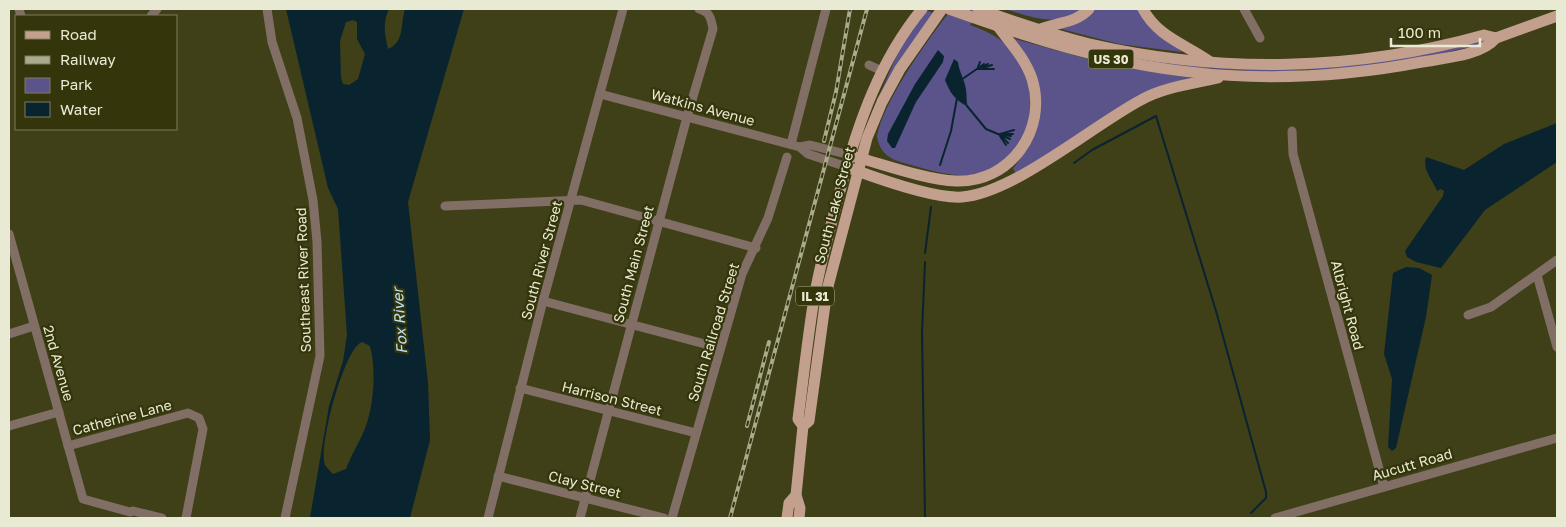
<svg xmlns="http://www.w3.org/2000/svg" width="1566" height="527" font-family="'Golos Text',sans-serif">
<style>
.green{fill:#5b548b}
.water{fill:#09242f;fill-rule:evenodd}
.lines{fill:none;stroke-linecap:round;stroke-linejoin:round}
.stream{stroke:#09242f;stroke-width:2}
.minor{stroke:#816f66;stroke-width:9}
.major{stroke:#c39f8d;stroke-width:11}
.rail-casing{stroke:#aaab8e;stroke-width:4}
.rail{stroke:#35350c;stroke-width:2;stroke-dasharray:5.5;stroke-linecap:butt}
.labels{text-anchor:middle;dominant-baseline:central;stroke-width:4.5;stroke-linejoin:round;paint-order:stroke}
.shield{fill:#35350c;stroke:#b3b497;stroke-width:1}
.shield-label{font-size:12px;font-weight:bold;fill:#e9ead3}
.street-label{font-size:14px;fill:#e9ead3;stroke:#35350c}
.water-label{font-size:15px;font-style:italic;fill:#bae4f7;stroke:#35350c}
</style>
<rect width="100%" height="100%" fill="#3f3f18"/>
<g class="green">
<path d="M952,9h30l-12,16c16,6 33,13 44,28 25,35 22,91 -18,112 -5,3 -11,7 -17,9 -22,4 -43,-2 -64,-8 -19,-5 -34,-8 -38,-29 5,-34 53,-101 75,-128z"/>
<path d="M1005,9h78c-24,19 -52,8 -78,0z"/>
<polygon points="1094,9 1139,9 1182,52 1119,44 1057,28"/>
<polygon points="926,10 933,13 871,115 899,50"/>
<polygon points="1011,38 1099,62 1195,79 1183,82 1016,173 1013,169 1029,146 1039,105"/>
<polygon points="1053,38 1261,69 1486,39 1488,42 1433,56 1366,67 1266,72 1171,66"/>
</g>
<g class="water">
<path d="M286,9h103c-7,15 -4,25 -1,40 17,-8 12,-24 17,-40h59l-56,193 20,181 2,57 -20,78h-100l19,-112 14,-45 4,-26 -9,-126 -10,-21zM353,20l4,2v17l8,15 -7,25 -9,6 -6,-1 -2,-6 -1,-37 6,-19zM362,342l8,4c6,23 4,54 -3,77 -5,15 -15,30 -21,46l-13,5c-3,-3 -6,-6 -8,-9 -7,-18 19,-117 37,-123z"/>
<polygon points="938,50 944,56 943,62 916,102 895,148 892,148 887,141 888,134 915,84"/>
<path d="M954,59l4,3c1,10 7,18 8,28 1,6 0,11 2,17 -13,-7 -18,-14 -23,-27z"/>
<path d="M1557,123v39l-72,48 -44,58 -25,-6 -9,-5 -2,-6 38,-55 1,-5 -3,-2 -4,2c-4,-11 -15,-21 -11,-34l38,13 40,-26z"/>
<polygon points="1406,267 1419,268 1432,275 1426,317 1396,448 1392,451 1388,447 1392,379 1384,354 1393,273"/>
</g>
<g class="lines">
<g class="stream">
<polyline points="978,67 980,62"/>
<polyline points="982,67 988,64"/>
<polyline points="977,69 994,69"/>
<polyline points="980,69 992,65"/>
<polyline points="961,80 984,64"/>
<polyline points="967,106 986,129 1010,139"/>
<polyline points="1000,134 1014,130"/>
<polyline points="1004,134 1013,134"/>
<polyline points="1003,135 1011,136"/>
<polyline points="1000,136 1006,145"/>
<polyline points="1002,137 1008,143"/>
<polyline points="1074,163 1092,150 1156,116 1216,311 1266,492 1266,498 1251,513"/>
<polyline points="940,165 951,131 957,98"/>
<polyline points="925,253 931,207"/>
<polyline points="925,518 922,332 925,262"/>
</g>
<g class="minor">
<polyline points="19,9 21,16"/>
<polyline points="267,9 272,42 297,118 313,200 317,242 320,356 285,518"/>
<polyline points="1244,9 1260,38"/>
<polyline points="151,16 157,9"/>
<polyline points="869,65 882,71"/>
<polyline points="600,94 800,147 810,145 850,155"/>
<polyline points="1292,131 1293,154 1384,487"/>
<polyline points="791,144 826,9"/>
<polyline points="800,147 808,154 847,167"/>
<polyline points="445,206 581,200 756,248"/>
<polyline points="9,234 83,499 130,512 133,511 162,518"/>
<polyline points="1537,275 1557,347"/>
<polyline points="543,301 720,348"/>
<polyline points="1468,315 1491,307 1557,260"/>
<polyline points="9,334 34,326"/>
<polyline points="520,388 696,433"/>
<polyline points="9,426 59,412"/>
<polyline points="68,446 188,413 199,418 203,429 186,518"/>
<polyline points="498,476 664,518"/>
<polyline points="488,518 543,301 623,9"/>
<path d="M580,518l107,-401 26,-88c-2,-11 -3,-17 -14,-20"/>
<polyline points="672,518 742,274 768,218 787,157"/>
<polyline points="1275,518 1557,438"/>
</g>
<g class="major">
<path d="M949,9c51,18 103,36 156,48 103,25 212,25 317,5 22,-4 59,-6 74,-24"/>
<path d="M978,9c37,13 74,26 112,35 131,30 265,27 394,-9l12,3 61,-22"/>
<path d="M1143,9c15,28 42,35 66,52"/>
<path d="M1039,30c17,-8 36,-6 50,-21"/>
<path d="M856,157c29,8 71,23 100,24 54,2 92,-51 76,-102 -7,-21 -22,-36 -35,-54"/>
<path d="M852,169c27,10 83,30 110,28 52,-4 130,-71 179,-97 23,-13 51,-16 77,-22"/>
<path d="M803,426l-5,-7c5,-38 9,-76 15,-114 6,-40 18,-79 28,-118 17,-64 39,-127 81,-178"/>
<polyline points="787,518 789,503 796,495"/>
<polyline points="799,518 800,508 796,495 803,426 809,421 827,290 867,138 882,102 900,69 942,9"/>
</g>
<g class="rail-casing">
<g id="rail">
<polyline points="824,141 836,92 850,9"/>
<polyline points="747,426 769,342"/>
<polyline points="730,518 867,9"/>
</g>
</g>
<use href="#rail" class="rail"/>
</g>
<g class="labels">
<g class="shield">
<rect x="1088.5" y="49.5" width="45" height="19" rx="4"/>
<rect x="796" y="286.5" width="38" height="19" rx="4"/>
</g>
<g class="shield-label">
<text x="1111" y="59">US 30</text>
<text x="815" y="296">IL 31</text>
</g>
<g class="street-label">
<text transform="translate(703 107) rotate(15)">Watkins Avenue</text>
<text transform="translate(834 205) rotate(-75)">South Lake Street</text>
<text transform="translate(541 260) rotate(-75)">South River Street</text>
<text transform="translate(633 264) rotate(-75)">South Main Street</text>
<text transform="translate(303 280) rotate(-92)">Southeast River Road</text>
<text transform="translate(1348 305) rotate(75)">Albright Road</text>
<text transform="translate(713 332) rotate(-73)">South Railroad Street</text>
<text transform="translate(59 363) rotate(74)">2nd Avenue</text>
<text transform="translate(612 398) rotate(14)">Harrison Street</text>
<text transform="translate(122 417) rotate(-15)">Catherine Lane</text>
<text transform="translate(1412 464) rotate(-16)">Aucutt Road</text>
<text transform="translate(585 484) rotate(14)">Clay Street</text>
</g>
<g class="water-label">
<text transform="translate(399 321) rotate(-94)">Fox River</text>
</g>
</g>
<rect width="1566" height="527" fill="none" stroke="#e9ead3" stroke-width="20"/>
<rect x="15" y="15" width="162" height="115" fill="#35350c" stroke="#7d7d5c"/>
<rect x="25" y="31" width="25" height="8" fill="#c39f8d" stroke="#7d7d5c"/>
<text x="60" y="40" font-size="15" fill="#e9ead3">Road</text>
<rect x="25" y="56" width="25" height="8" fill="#aaab8e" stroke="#7d7d5c"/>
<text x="60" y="65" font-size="15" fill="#e9ead3">Railway</text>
<rect x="25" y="78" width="25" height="15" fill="#5b548b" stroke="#7d7d5c"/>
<text x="60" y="90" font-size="15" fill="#e9ead3">Park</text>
<rect x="25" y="102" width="25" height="15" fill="#09242f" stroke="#7d7d5c"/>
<text x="60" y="115" font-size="15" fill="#e9ead3">Water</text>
<path d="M1391 38v8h89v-8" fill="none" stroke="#e9ead3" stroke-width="2.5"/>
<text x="1398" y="38" font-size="15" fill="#e9ead3" stroke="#35350c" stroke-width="4" paint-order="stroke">100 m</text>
</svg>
